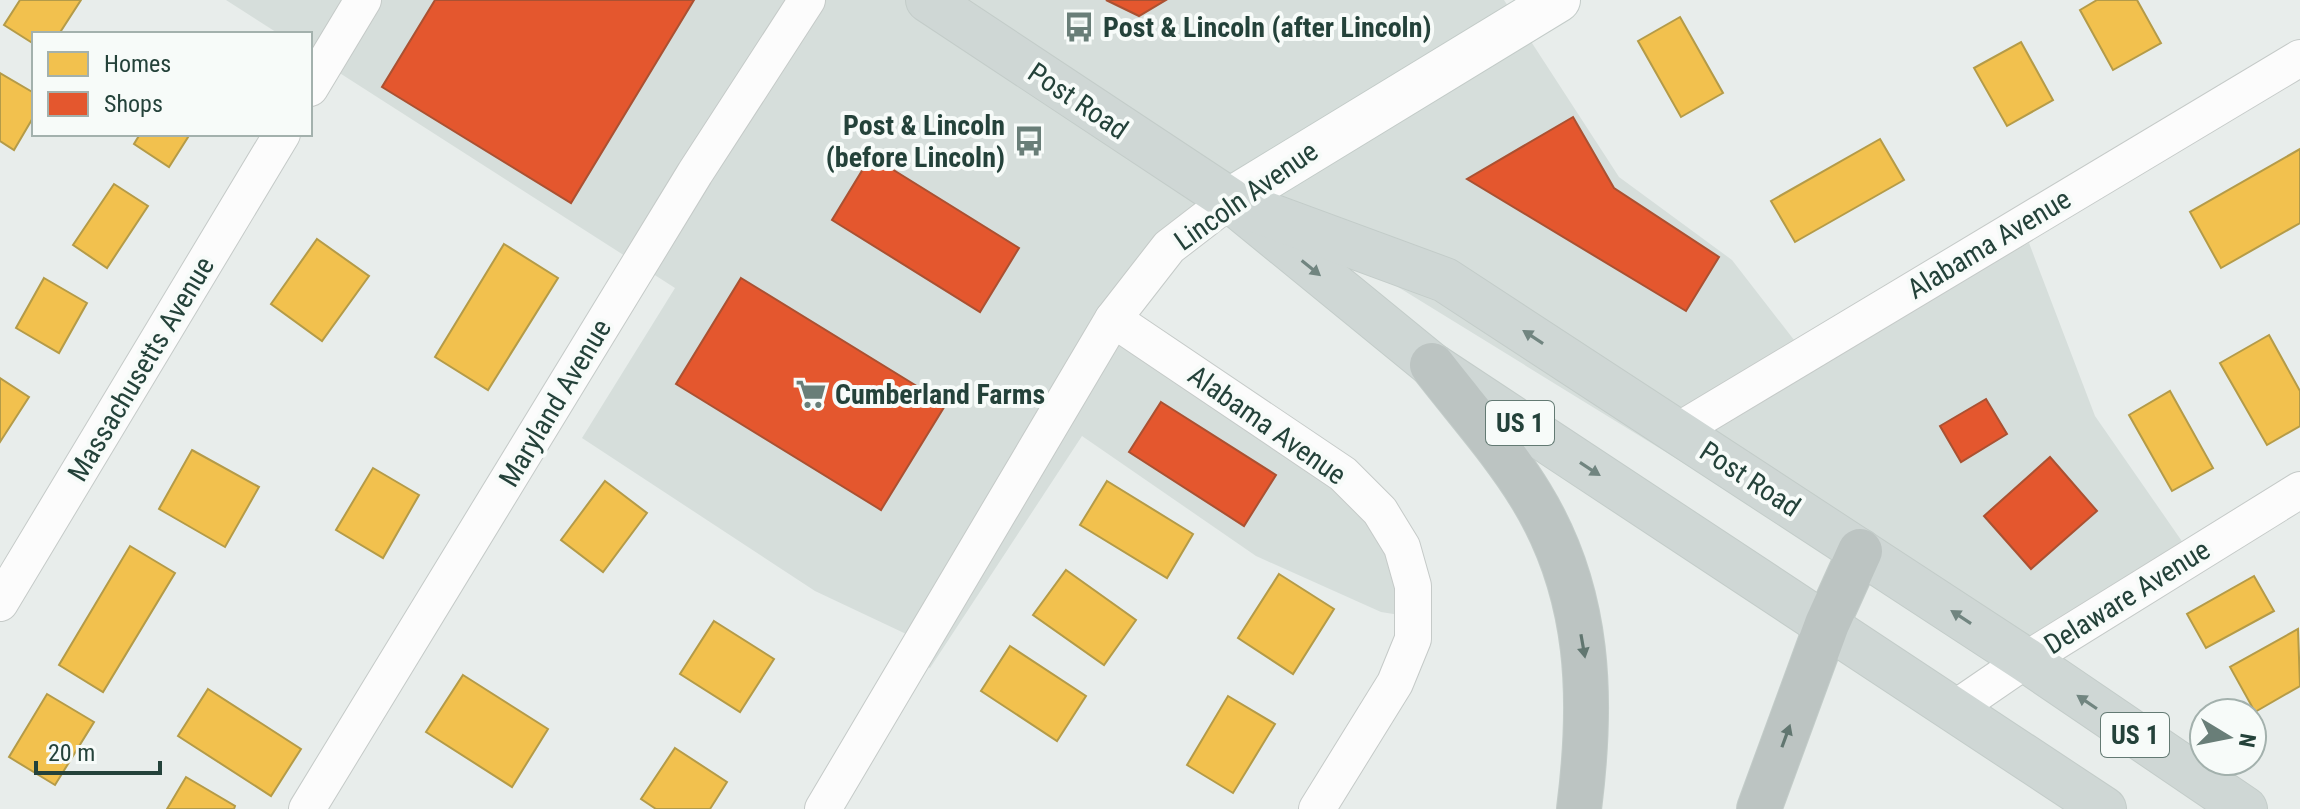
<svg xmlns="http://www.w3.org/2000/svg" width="2300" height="809" font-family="'Roboto Condensed',sans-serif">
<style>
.built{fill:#d6dedb}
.homes{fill:#f2c14e;stroke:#b49b48;stroke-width:2}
.shops{fill:#e4572e;stroke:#aa5132;stroke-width:2}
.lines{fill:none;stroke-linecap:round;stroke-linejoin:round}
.street-casing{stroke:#c5cac8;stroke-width:38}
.secondary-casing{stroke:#c3cbc8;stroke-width:46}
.primary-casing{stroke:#c3ccc9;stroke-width:46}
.highway-casing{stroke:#c3ccc9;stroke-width:46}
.street{stroke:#fcfcfc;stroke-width:36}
.secondary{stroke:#fcfcfc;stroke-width:44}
.primary{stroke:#cfd7d5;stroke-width:44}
.highway{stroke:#bcc4c2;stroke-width:44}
.oneway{fill:#718580}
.oneway2{fill:#617670}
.labels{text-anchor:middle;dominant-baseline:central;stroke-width:8;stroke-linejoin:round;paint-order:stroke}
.shield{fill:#f7fbf9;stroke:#637a73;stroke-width:2}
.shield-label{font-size:26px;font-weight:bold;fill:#24423a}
.poi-label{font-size:28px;font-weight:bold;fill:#24423a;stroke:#f7fbf9;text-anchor:start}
.street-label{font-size:28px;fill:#24423a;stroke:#f7fbf9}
</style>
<rect width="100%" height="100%" fill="#e8edeb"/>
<polygon class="built" points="226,0 1504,0 1619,177 1732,260 1808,358 2029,243 2095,416 2188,550 1997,656 1221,178 1116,333 1367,494 1406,616 1381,612 1256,556 1082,436 930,668 922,664 921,641 815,591 582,438 675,288 310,54 310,34 279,34"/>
<g class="homes">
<polygon points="20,0 81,0 59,34 34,34 34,44 4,25"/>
<polygon points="2097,0 2137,0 2161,43 2113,70 2080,10"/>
<polygon points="1680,17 1723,93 1681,117 1638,41"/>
<polygon points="2021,42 2053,100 2007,126 1974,68"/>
<polygon points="0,73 34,93 34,116 14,150 0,141"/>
<polygon points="140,134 190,134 169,167 134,144"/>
<polygon points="1880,139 1904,180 1795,242 1771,201"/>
<polygon points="2300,149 2300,223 2221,268 2190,212"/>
<polygon points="114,184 148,206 107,268 73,245"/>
<polygon points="317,239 369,276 322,341 271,304"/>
<polygon points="504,244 558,278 488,390 435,357"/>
<polygon points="44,278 87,303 59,353 16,328"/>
<polygon points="2269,335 2300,391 2300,426 2267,445 2220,363"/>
<polygon points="0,378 29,397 0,442"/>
<polygon points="2170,391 2213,468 2172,491 2129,415"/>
<polygon points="192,450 259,487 225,547 159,509"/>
<polygon points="373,468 419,495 383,558 336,530"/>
<polygon points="605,481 647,513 603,572 561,540"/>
<polygon points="1107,481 1193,534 1167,578 1080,525"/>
<polygon points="130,546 175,573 103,692 59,665"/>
<polygon points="1066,570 1136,620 1104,665 1033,615"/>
<polygon points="1279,574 1334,609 1293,674 1238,638"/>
<polygon points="2254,576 2274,611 2206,648 2187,614"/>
<polygon points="714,621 774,659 740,712 680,674"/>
<polygon points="2298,629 2300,686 2255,712 2230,667"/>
<polygon points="1010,646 1086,696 1057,741 981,691"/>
<polygon points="463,675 548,729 512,787 426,732"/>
<polygon points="208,689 301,749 271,796 178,736"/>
<polygon points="47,694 94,722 55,785 9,757"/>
<polygon points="1228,696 1275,724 1233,793 1187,765"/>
<polygon points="675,748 727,782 710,809 656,809 641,799"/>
<polygon points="186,777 235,806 234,809 167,809"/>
</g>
<g class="shops">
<polygon points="435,0 694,0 571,203 382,87"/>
<polygon points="1106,0 1166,0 1139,16"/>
<polygon points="1573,117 1614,188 1719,257 1686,311 1467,179"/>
<polygon points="871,156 1019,248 980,312 832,220"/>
<polygon points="741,278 946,404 881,510 676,384"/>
<polygon points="1986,399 2007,434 1961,462 1940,426"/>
<polygon points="1161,402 1276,475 1244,526 1129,452"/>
<polygon points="2050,457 2097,511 2031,569 1984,516"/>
</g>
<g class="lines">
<g class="street-casing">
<g id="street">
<polyline points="310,88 363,0"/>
<polyline points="1113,319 1343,474 1380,511 1402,547 1413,586 1413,639 1395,683 1317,809"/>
<polyline points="1678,431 2300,58"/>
<polyline points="0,603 282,134"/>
<polyline points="1956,708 2026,660 2300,490"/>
<polyline points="307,809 695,173 807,0"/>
<polyline points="823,809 1113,319 1169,247 1230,200"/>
</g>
</g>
<g class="secondary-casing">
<polyline id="secondary" points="1230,200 1558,0"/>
</g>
<g class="primary-casing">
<g id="primary">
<polyline points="928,0 1230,200 1432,365 2104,809"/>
<polyline points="1258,211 1445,280 2026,660 2245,809"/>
</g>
</g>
<g class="highway-casing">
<g id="highway">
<path d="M1432,365c33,43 71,85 99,131 60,98 62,204 48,313"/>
<polyline points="1759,809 1827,624 1860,551"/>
</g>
</g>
<use href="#street" class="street"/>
<use href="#secondary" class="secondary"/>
<use href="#primary" class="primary"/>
<use href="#highway" class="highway"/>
</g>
<defs><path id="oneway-solid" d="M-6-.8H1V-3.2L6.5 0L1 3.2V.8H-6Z" transform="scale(2)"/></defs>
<g class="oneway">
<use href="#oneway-solid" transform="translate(1311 268) rotate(39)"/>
<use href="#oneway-solid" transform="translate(1533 337) rotate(-147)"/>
<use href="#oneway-solid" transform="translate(1590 469) rotate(33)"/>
<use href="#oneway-solid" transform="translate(1961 617) rotate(-147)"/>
<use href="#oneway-solid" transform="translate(2087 702) rotate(-146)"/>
</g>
<g class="oneway2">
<use href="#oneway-solid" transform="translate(1583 646) rotate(80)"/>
<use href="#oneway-solid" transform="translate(1786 736) rotate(-70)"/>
</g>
<defs>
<g id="bus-bare" transform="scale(2.4)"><path d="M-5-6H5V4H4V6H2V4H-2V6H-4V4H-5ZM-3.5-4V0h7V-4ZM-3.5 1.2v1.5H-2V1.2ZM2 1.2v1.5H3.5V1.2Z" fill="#697e78" stroke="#f7fbf9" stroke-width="2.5" paint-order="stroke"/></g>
<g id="supermarket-bare" transform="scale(2.4)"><path d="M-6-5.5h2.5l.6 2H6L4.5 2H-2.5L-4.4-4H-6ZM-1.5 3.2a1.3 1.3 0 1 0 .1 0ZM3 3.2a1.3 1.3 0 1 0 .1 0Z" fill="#697e78" stroke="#f7fbf9" stroke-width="2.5" paint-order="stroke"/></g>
</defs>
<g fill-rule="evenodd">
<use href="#bus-bare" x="1079" y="27"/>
<use href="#bus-bare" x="1029" y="141"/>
<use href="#supermarket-bare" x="811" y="394"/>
</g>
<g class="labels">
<g class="shield">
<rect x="1486" y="401" width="68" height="44" rx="6"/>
<rect x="2101" y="713" width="68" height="44" rx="6"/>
</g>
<g class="shield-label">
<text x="1520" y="423">US 1</text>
<text x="2135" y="735">US 1</text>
</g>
<g class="poi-label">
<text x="1103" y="27">Post &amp; Lincoln (after Lincoln)</text>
<text x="1005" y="125" text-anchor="end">Post &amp; Lincoln<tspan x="1005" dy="32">(before Lincoln)</tspan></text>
<text x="835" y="394">Cumberland Farms</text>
</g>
<g class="street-label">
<text transform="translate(1078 101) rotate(34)">Post Road</text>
<text transform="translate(1246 196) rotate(-35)">Lincoln Avenue</text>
<text transform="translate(1989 244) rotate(-31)">Alabama Avenue</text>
<text transform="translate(141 369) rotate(-59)">Massachusetts Avenue</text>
<text transform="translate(555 403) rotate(-59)">Maryland Avenue</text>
<text transform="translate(1267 425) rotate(35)">Alabama Avenue</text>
<text transform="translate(1750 479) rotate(33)">Post Road</text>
<text transform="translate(2127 597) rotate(-32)">Delaware Avenue</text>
</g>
</g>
<rect x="32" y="32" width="280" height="104" fill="#f7fbf9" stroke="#a3b1ad" stroke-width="2"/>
<rect x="48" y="52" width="40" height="24" fill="#f2c14e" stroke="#a3b1ad" stroke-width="2"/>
<text x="104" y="72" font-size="24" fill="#24423a">Homes</text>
<rect x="48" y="92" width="40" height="24" fill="#e4572e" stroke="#a3b1ad" stroke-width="2"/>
<text x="104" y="112" font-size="24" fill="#24423a">Shops</text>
<g transform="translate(2228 737) rotate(100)"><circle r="38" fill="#f7fbf9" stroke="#a3b1ad" stroke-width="2"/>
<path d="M0-6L14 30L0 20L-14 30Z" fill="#697e78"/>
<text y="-12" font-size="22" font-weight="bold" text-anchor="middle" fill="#24423a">N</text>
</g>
<path d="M36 761v12h124v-12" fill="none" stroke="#24423a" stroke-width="4"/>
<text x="48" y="761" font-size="24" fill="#24423a" stroke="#f7fbf9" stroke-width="6" paint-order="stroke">20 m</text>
</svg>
